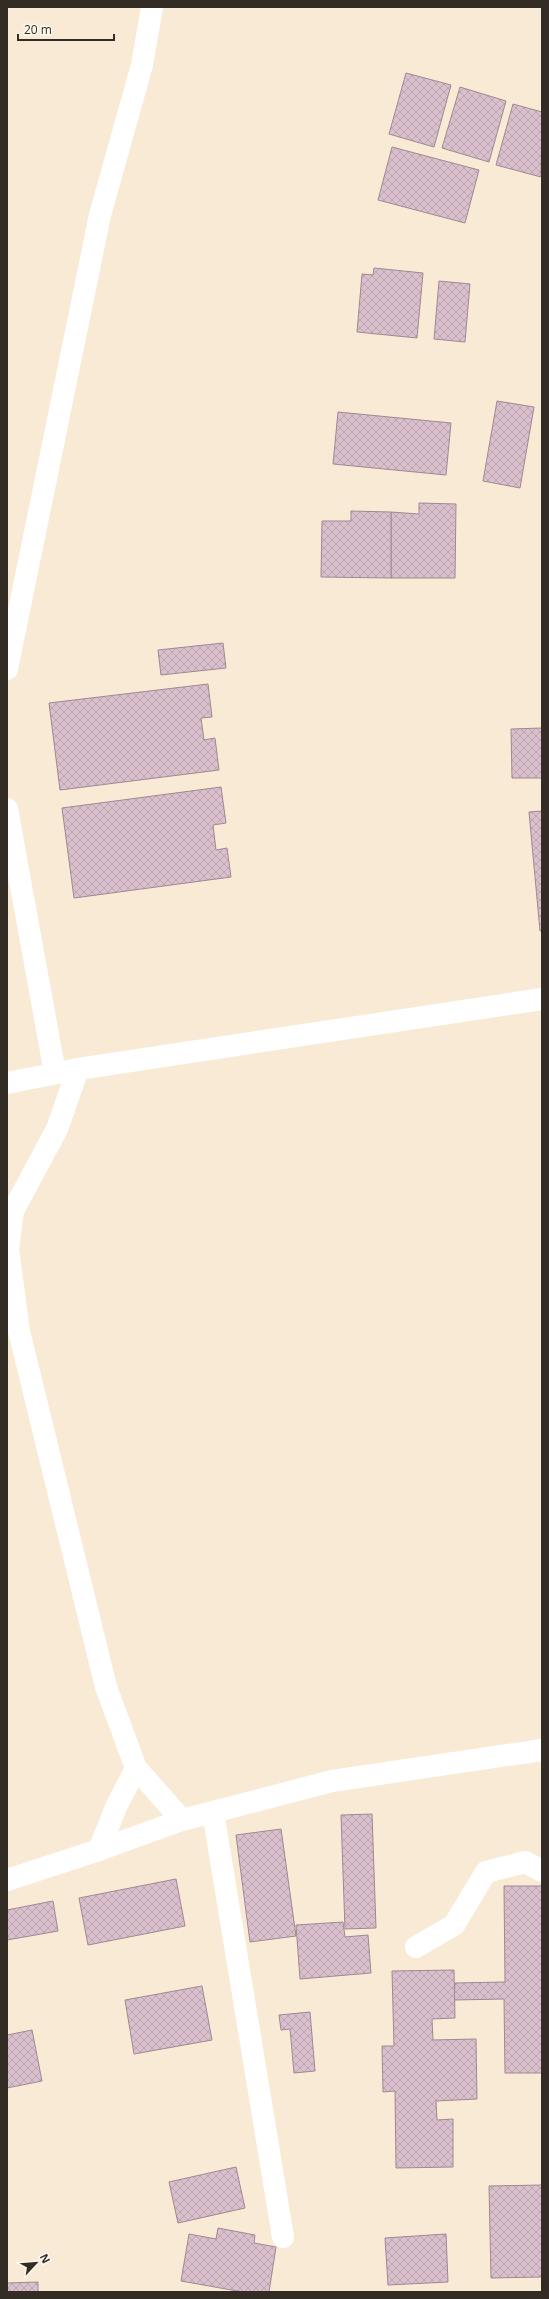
<svg xmlns="http://www.w3.org/2000/svg" width="549" height="2299" font-family="'Open Sans',sans-serif">
<style>
.building{fill:url(#building-cross-hatch);stroke:#a08894}
.lines{fill:none;stroke-linecap:round;stroke-linejoin:round}
.minor{stroke:#fff;stroke-width:22}
</style>
<defs>
<pattern id="building-cross-hatch" width="8" height="8" patternUnits="userSpaceOnUse"><rect width="8" height="8" fill="#dac0cd"/><path d="M0 0l8 8M0 8l8-8" fill="none" stroke="#bca5b0"/></pattern>
</defs>
<rect width="100%" height="100%" fill="#f8ead4"/>
<g class="building">
<polygon points="406,73 451,85 434,147 389,134"/>
<polygon points="460,87 506,101 489,162 442,148"/>
<polygon points="513,104 542,112 541,177 496,165"/>
<polygon points="392,147 479,170 465,223 378,200"/>
<polygon points="374,268 423,273 417,338 357,332 362,274 373,275"/>
<polygon points="439,281 470,284 465,342 434,339"/>
<polygon points="497,401 534,407 520,488 483,481"/>
<polygon points="338,412 451,423 446,475 333,464"/>
<polygon points="419,503 456,504 455,578 391,578 391,512 419,514"/>
<polygon points="351,511 391,512 391,578 321,577 322,521 351,521"/>
<polygon points="223,643 226,668 161,675 158,650"/>
<polygon points="208,684 212,717 201,718 204,740 215,738 219,770 60,790 49,703"/>
<polygon points="542,728 542,778 512,778 511,729"/>
<polygon points="221,787 226,823 213,825 216,850 227,848 231,877 74,898 62,808"/>
<polygon points="542,811 542,931 540,931 529,812"/>
<polygon points="372,1814 376,1928 345,1929 341,1815"/>
<polygon points="281,1829 296,1936 250,1942 236,1835"/>
<polygon points="176,1879 185,1926 88,1945 79,1898"/>
<polygon points="504,1886 542,1886 542,2073 505,2073 504,1999 454,2000 455,1983 505,1982"/>
<polygon points="53,1901 58,1931 7,1940 7,1910"/>
<polygon points="343,1922 345,1937 368,1935 371,1973 300,1979 296,1925"/>
<polygon points="454,1970 455,2018 432,2019 433,2040 476,2039 477,2099 436,2101 437,2120 453,2119 453,2167 396,2168 395,2091 383,2092 382,2046 394,2046 392,1971"/>
<polygon points="202,1986 212,2040 134,2054 125,2000"/>
<polygon points="310,2012 315,2071 294,2073 290,2029 281,2030 279,2015"/>
<polygon points="32,2030 42,2081 7,2088 7,2035"/>
<polygon points="236,2167 245,2208 178,2223 169,2182"/>
<polygon points="542,2185 542,2277 491,2278 489,2186"/>
<polygon points="218,2228 255,2235 254,2243 276,2247 269,2292 243,2292 181,2281 189,2234 216,2239"/>
<polygon points="446,2234 448,2282 388,2285 385,2238"/>
<polygon points="38,2282 38,2292 7,2292 7,2283"/>
</g>
<g class="lines">
<g class="minor">
<polyline points="7,669 100,215 142,65 152,7"/>
<polyline points="7,809 55,1073"/>
<polyline points="78,1069 57,1129 13,1211 8,1249 19,1331 106,1687 136,1768 182,1820"/>
<polyline points="7,1083 78,1069 542,999"/>
<polyline points="213,1812 283,2237"/>
<polyline points="99,1850 116,1807 136,1768"/>
<polyline points="7,1880 99,1850 182,1820 332,1781 542,1750"/>
<polyline points="416,1947 454,1925 486,1872 525,1862 542,1871"/>
</g>
</g>
<rect width="549" height="2299" fill="none" stroke="#322c24" stroke-width="16"/>
<g transform="translate(36 2263) rotate(64)" stroke="#fef9f0" stroke-width="3" paint-order="stroke">
<path d="M0-3L7 15L0 10L-7 15Z" fill="#322c24"/>
<text y="-6" font-size="11" font-weight="bold" text-anchor="middle" fill="#322c24">N</text>
</g>
<path d="M18 34v6h96v-6" fill="none" stroke="#322c24" stroke-width="2"/>
<text x="24" y="34" font-size="12" fill="#322c24" stroke="#fef9f0" stroke-width="3" paint-order="stroke">20 m</text>
</svg>
